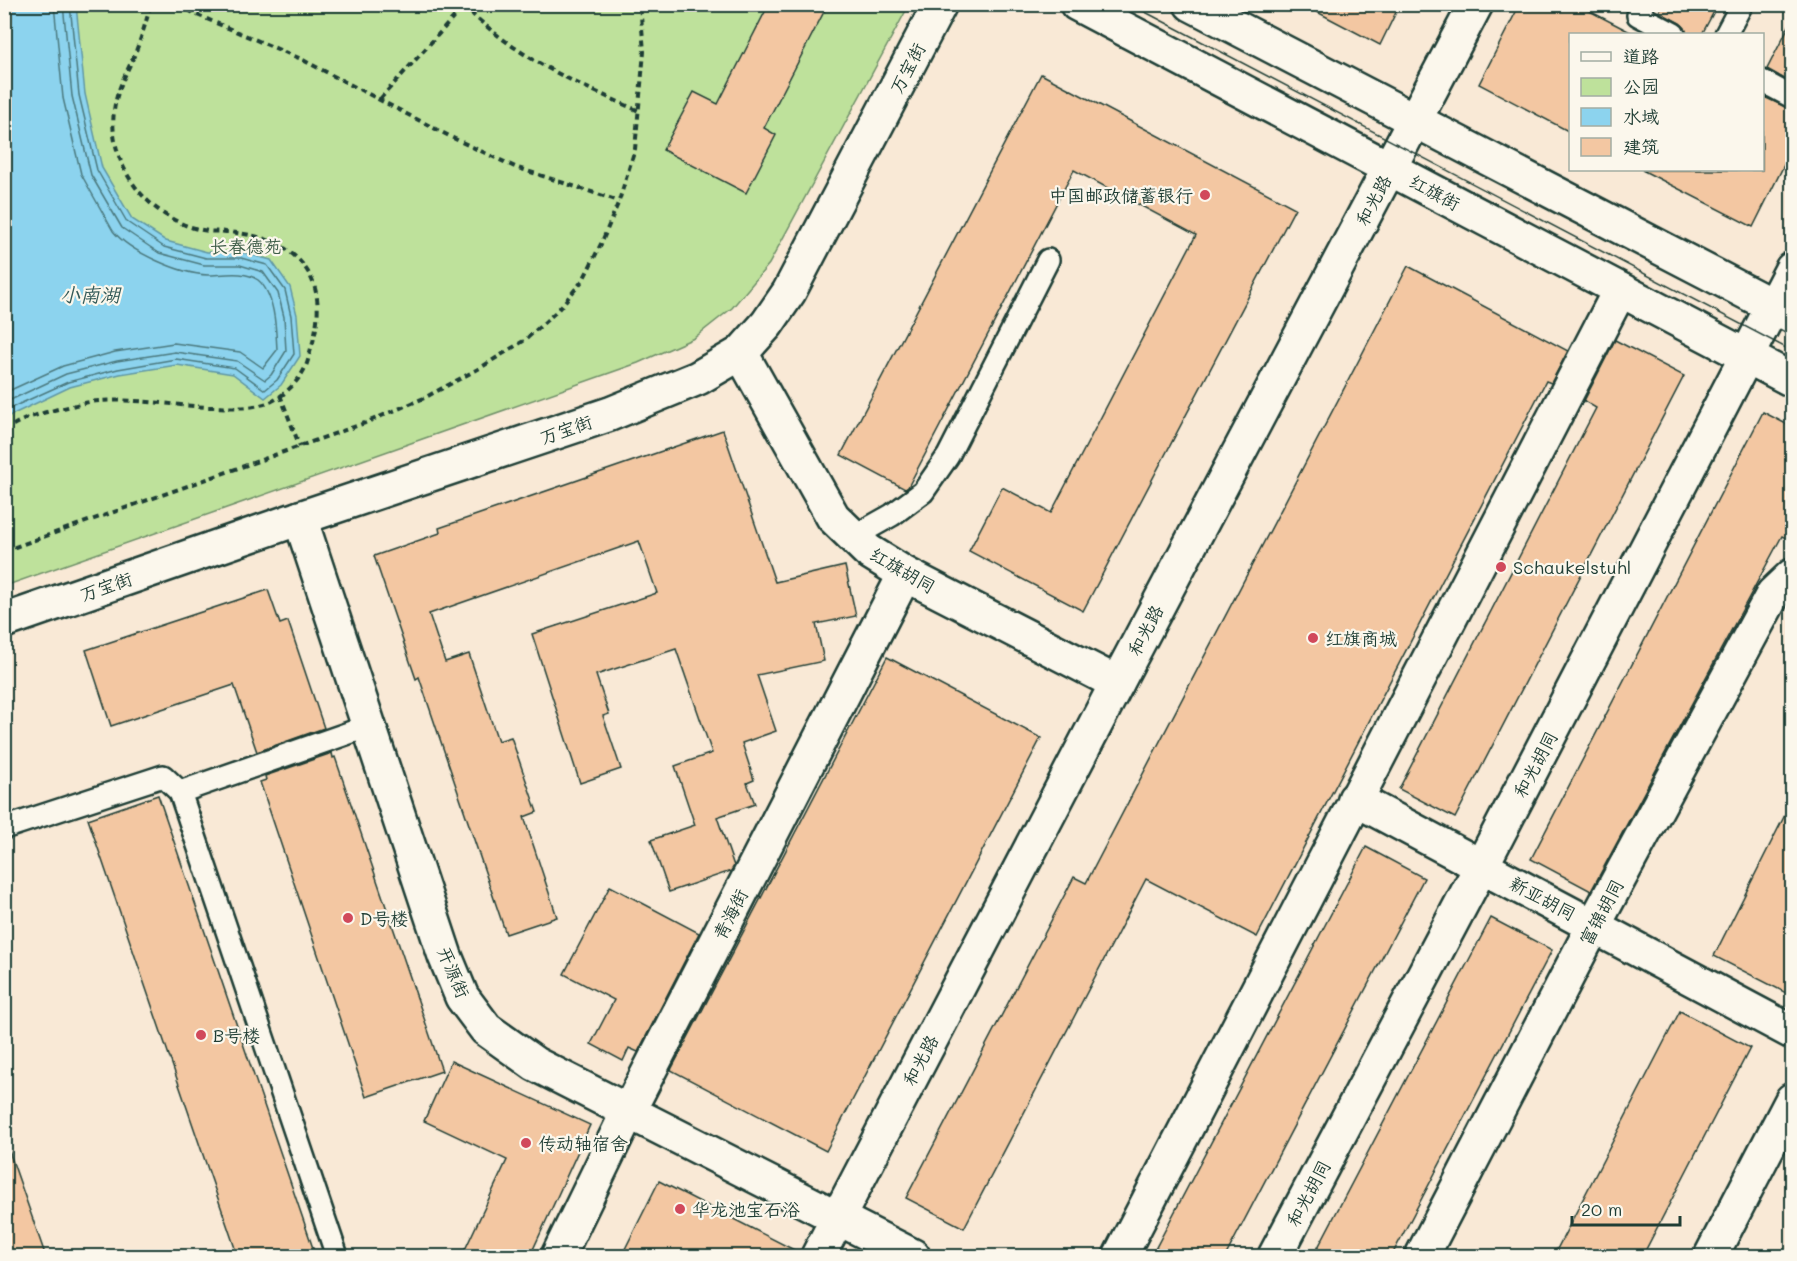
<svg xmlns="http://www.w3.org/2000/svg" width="1797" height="1261" font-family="Mali,'LXGW WenKai TC',sans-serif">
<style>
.green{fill:#bee19b;stroke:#6e8f68;stroke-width:1.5}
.water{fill:#8cd3ee;stroke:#6097a4;stroke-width:1.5}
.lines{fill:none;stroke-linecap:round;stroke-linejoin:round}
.shore{stroke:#4b797e;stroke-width:1.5}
.building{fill:#f3c7a2;stroke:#1f3d34;stroke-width:1.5}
.service-casing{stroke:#1f3d34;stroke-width:26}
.minor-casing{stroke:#1f3d34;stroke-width:38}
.tertiary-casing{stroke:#1f3d34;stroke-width:38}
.path{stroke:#1f3d34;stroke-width:4;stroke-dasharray:6 4.5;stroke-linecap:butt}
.service{stroke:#fbf7ec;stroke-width:21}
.minor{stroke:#fbf7ec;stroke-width:33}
.tertiary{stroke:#fbf7ec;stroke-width:33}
.tram{stroke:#1f3d34;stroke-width:1.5}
.poi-dot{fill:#d1495b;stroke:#fbf7ec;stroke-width:2}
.labels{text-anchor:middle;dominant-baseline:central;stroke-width:4.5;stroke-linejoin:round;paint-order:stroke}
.street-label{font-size:18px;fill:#1f3d34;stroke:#fbf7ec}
.poi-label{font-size:18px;fill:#1f3d34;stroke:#fbf7ec;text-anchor:start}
.park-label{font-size:18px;fill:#3f5e49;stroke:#fbf7ec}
.water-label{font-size:20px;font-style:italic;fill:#355b59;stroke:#fbf7ec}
</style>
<rect width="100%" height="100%" fill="#f9e9d6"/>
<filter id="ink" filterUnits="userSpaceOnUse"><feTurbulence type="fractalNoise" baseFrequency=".0167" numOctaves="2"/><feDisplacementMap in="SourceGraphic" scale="12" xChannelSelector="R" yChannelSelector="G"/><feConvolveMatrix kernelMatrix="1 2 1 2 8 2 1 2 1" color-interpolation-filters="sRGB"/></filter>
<g filter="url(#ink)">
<polygon class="green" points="4,5 909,5 769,264 732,308 694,338 638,363 5,586"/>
<polygon class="water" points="4,5 76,5 85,94 102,168 132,219 166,241 207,252 241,252 271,260 290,287 297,315 300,356 281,385 265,398 233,374 177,365 120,374 70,387 5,418"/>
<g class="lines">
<g class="shore">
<path d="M4,393l59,-27 52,-14 59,-9 66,9 23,16 14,-18c-1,-21 -2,-56 -19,-70 -13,-10 -36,-5 -50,-5 -28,-1 -78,-23 -95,-44l-32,-57 -18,-76 -9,-94"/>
<polyline points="4,403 66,374 117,361 175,352 237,361 265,380 271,375 286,351 284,317 278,293 263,272 240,265 204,265 159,253 122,228 91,175 72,96 63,4"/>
<polyline points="4,411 68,382 118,369 176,359 235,368 265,390 277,380 294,354 291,316 285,290 267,265 241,258 206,258 164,247 127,222 97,170 79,95 70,4"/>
</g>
</g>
<g class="building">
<polygon points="769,4 828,4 764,128 776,135 746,193 663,150 694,92 718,104"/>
<polygon points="1302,4 1400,4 1380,45"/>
<polygon points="1520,4 1576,4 1634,34 1570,34 1570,132 1479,84"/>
<polygon points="1663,4 1718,4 1702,34 1687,34 1685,28 1680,23 1659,12"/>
<polygon points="1792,20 1792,83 1767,69"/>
<polygon points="1041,74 1295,208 1083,611 969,551 1002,487 1051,513 1196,235 1074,170 908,487 905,489 841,455"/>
<polygon points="1762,96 1792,110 1792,149 1753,227 1642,170 1762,170"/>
<polygon points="1408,266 1568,351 1551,383 1546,381 1257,937 1146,879 964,1228 906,1198 1074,877 1086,883"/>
<polygon points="1615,340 1684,376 1455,818 1399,789 1596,408 1584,401"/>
<polygon points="1763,412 1792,427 1792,541 1782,536 1591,891 1531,859"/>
<polygon points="723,430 775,582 845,566 856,616 816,624 824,661 757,675 776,731 742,743 754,780 747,783 755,804 717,817 734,866 731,871 669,892 651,840 695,825 675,766 712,753 676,649 596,675 609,714 603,716 621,769 580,783 532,634 657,593 639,541 429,614 445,662 469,654 498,741 511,737 537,812 524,817 557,917 506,934 419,677 416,679 374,556 440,533 439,528"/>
<polygon points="268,590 280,624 288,621 324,728 257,752 234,685 111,726 86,650"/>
<polygon points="887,657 1041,738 826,1151 671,1070"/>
<polygon points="332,753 333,758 335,757 442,1071 366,1097 260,782 266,780 265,776"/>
<polygon points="158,795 316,1257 238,1257 88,819"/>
<polygon points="1792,801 1792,996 1714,956"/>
<polygon points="1366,847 1424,878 1225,1257 1151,1257"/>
<polygon points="610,886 699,933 638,1052 629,1048 623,1061 591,1044 614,1000 564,974"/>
<polygon points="1491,918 1552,950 1391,1257 1313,1257"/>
<polygon points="1680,1011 1750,1048 1642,1257 1553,1257"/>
<polygon points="451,1061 590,1125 530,1256 462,1256 507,1160 424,1121"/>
<polygon points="4,1151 9,1151 46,1257 4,1257"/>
<polygon points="659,1181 800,1253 799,1257 621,1257"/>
</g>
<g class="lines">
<g class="service-casing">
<g id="service">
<polyline points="1643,4 1638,15 1674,34"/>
<polyline points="1726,34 1742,4"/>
<polyline points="1762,81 1792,97"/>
<polyline points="853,537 892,515 923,492 948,456 1048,260"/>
<polyline points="180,792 337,1256"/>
<polyline points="4,828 163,776 180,792 369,726"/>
</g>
</g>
<g class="minor-casing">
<g id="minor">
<polyline points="741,353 833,517 868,551 905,574 1117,683"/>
<polyline points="1355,799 1792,1032"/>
<polyline points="1120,1256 1620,290"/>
<polyline points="1275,1256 1482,865 1792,269"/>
<polyline points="1422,1256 1594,925 1773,594 1792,576"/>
</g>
</g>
<g class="tertiary-casing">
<g id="tertiary">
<polyline points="1077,4 1792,380"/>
<polyline points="1191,4 1792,316"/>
<polyline points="300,518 445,956 462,997 486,1029 535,1064 913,1256"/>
<polyline points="4,621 300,518 610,414 698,378 741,353 767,324 789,292 940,4"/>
<polyline points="558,1256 628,1112 905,574"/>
<polyline points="818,1256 1117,683 1476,4"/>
<polyline points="1711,1256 1792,1100"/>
</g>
</g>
<g class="path">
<polyline points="179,4 195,14 301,59 453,138 515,167 619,201"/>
<path d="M464,4c7,11 18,18 27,26 47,38 94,57 148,81"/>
<polyline points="380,99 464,6"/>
<polyline points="280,395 300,447"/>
<path d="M4,431c16,-12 35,-17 54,-22 11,-2 21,-5 31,-7 39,-5 80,3 118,5 21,0 42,3 63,-5 13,-5 29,-21 35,-34 4,-8 5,-18 8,-26 6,-24 8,-48 -5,-70 -18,-29 -50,-38 -82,-40 -6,-1 -12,0 -18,-1 -56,-8 -101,-63 -94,-120 2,-20 12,-37 20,-55 7,-17 12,-34 17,-52"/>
<polyline points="4,551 365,423 424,398 480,368 525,340 557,311 583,280 601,244 619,201 635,149 644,52 640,4"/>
</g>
<use href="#service" class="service"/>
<use href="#minor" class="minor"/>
<use href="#tertiary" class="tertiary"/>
<polyline class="tram" points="1130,4 1792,351"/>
</g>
</g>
<g class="poi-dot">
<circle cx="1205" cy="195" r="6"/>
<circle cx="1501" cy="567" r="6"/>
<circle cx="1313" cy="638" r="6"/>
<circle cx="348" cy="918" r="6"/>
<circle cx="201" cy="1035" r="6"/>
<circle cx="526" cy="1143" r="6"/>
<circle cx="680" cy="1209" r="6"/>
</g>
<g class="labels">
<g class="street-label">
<text transform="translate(907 68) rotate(-62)">万宝街</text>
<text transform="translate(1435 192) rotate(28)">红旗街</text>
<text transform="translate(1373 200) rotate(-62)">和光路</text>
<text transform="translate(566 429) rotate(-19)">万宝街</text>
<text transform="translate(903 570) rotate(30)">红旗胡同</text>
<text transform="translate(106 586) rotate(-19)">万宝街</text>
<text transform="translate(1145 630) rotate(-62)">和光路</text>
<text transform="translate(1535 764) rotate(-62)">和光胡同</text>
<text transform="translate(1543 898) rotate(28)">新亚胡同</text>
<text transform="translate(1601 912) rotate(-62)">富锦胡同</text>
<text transform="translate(730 914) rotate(-63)">青海街</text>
<text transform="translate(454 972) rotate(67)">开源街</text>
<text transform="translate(920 1060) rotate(-62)">和光路</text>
<text transform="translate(1308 1193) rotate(-62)">和光胡同</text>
</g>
<g class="poi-label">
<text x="1193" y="195" text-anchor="end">中国邮政储蓄银行</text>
<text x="1513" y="567">Schaukelstuhl</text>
<text x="1325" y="638">红旗商城</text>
<text x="360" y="918">D号楼</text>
<text x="213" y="1035">B号楼</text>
<text x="538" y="1143">传动轴宿舍</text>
<text x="692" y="1209">华龙池宝石浴</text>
</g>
<g class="park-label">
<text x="246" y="246">长春德苑</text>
</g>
<g class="water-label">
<text x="90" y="294">小南湖</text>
</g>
</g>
<rect width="1797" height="1261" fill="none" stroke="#fbf7ec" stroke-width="24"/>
<rect x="12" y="12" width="1773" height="1237" fill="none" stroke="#1f3d34" stroke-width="2" filter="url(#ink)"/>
<rect x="1569" y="33" width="195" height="138" fill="#fbf7ec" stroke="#a3ada2" stroke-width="1.5"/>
<rect x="1581" y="52" width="30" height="9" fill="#fbf7ec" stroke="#a3ada2" stroke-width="1.5"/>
<text x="1623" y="63" font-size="18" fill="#1f3d34">道路</text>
<rect x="1581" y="78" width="30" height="18" fill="#bee19b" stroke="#a3ada2" stroke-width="1.5"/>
<text x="1623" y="93" font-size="18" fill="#1f3d34">公园</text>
<rect x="1581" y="108" width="30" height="18" fill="#8cd3ee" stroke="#a3ada2" stroke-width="1.5"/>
<text x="1623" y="123" font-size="18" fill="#1f3d34">水域</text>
<rect x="1581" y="138" width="30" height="18" fill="#f3c7a2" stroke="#a3ada2" stroke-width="1.5"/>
<text x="1623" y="153" font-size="18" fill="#1f3d34">建筑</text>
<path d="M1572 1216v9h108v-9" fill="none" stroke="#1f3d34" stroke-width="3"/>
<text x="1581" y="1216" font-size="18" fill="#1f3d34" stroke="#fbf7ec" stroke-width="4.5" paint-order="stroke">20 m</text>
</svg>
